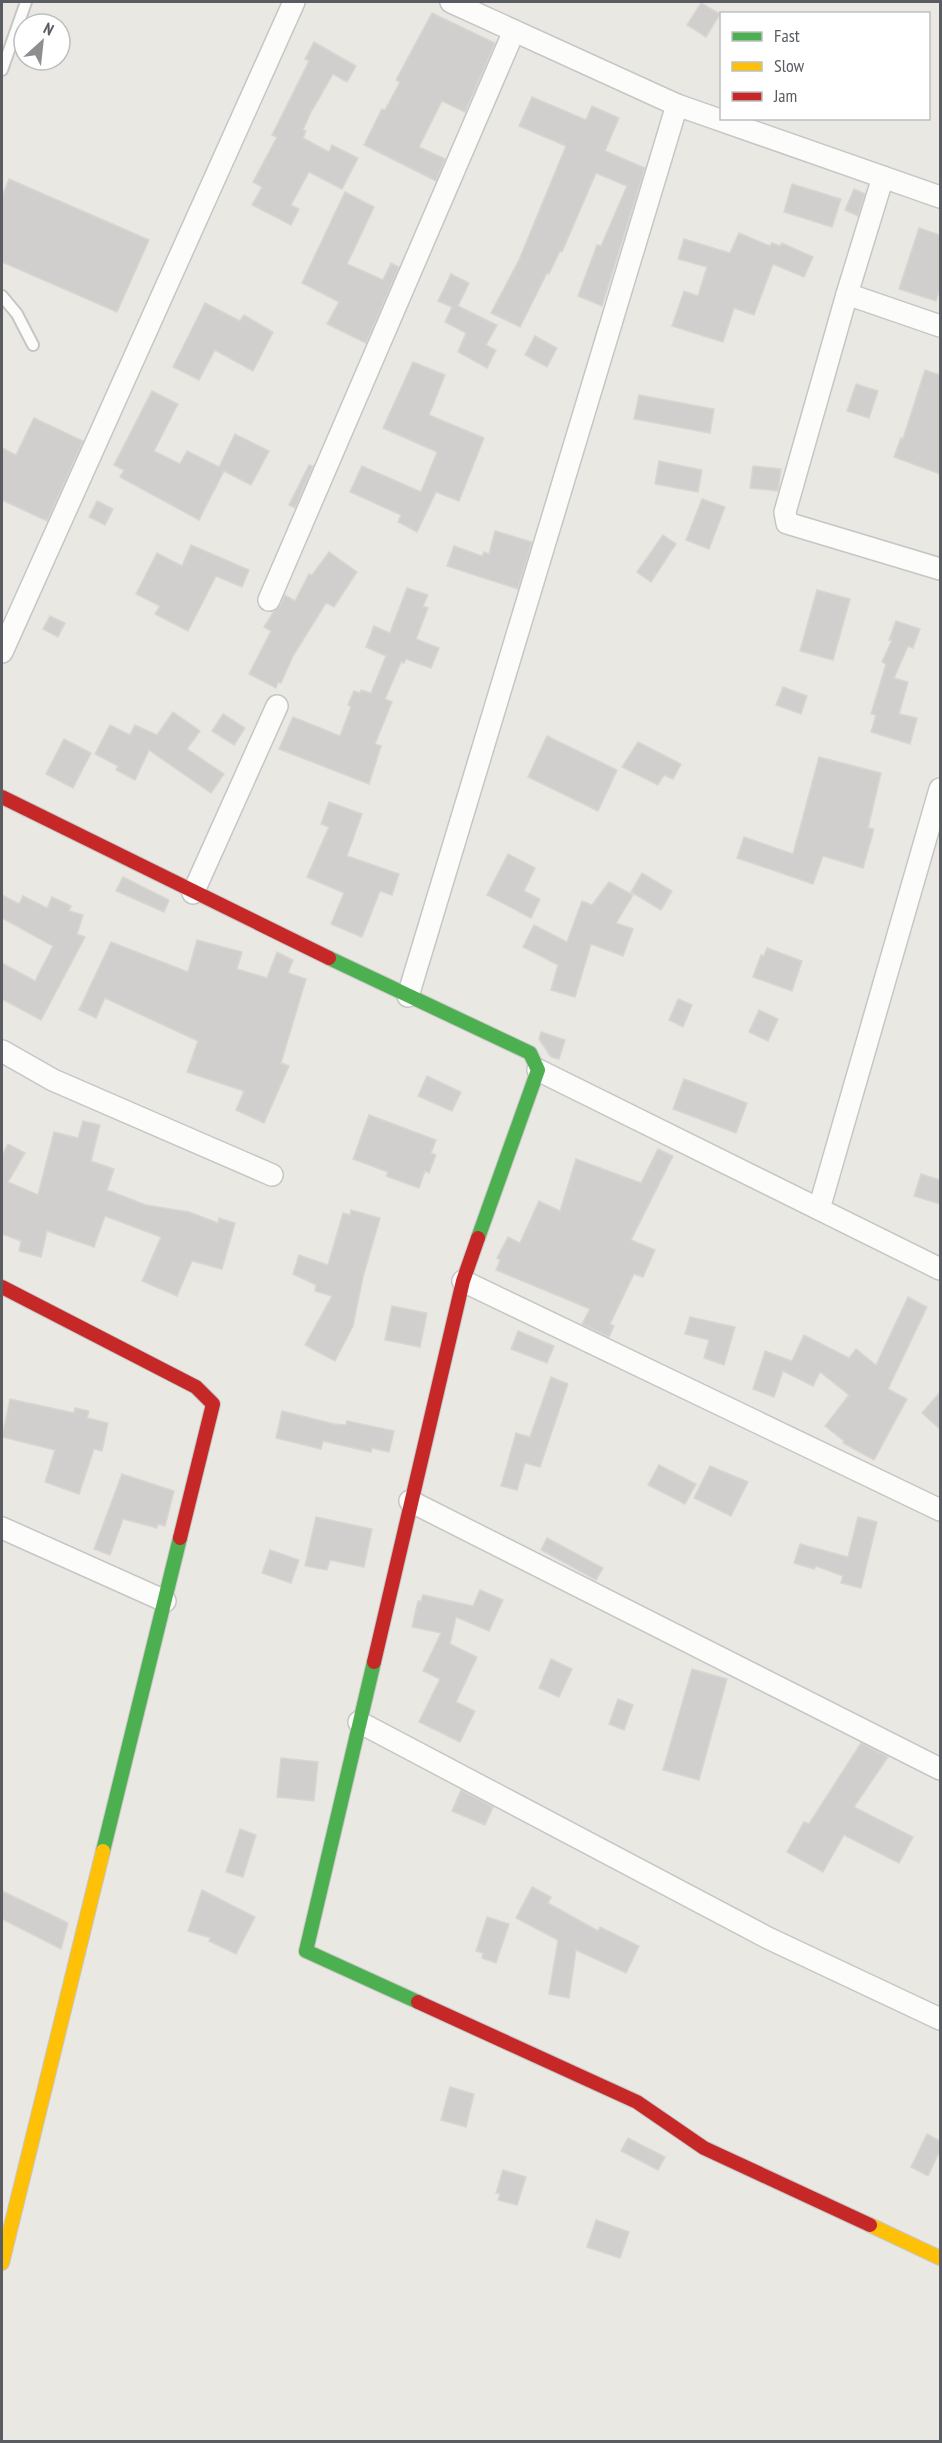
<svg xmlns="http://www.w3.org/2000/svg" width="942" height="2443" font-family="'PT Sans Narrow',sans-serif">
<style>
.building{fill:#d1cfcd;stroke:#d9d6d2;stroke-width:1.5}
.lines{fill:none;stroke-linecap:round;stroke-linejoin:round}
.lane-casing{stroke:#c6c6c6;stroke-width:14}
.street-casing{stroke:#c6c6c6;stroke-width:24}
.fast-casing{stroke:#c7c7c7;stroke-width:16}
.slow-casing{stroke:#c7c7c7;stroke-width:16}
.jam-casing{stroke:#c7c7c7;stroke-width:16}
.lane{stroke:#fcfcfb;stroke-width:10}
.street{stroke:#fcfcfb;stroke-width:21}
.fast{stroke:#4caf50;stroke-width:14}
.slow{stroke:#ffc107;stroke-width:14}
.jam{stroke:#c62828;stroke-width:14}
</style>
<rect width="100%" height="100%" fill="#eae8e3"/>
<g class="building">
<polygon points="701,3 720,14 706,37 687,25"/>
<polygon points="432,13 495,43 465,112 442,101 419,147 445,159 436,181 364,145 382,109 385,110 400,82 396,80"/>
<polygon points="314,42 356,66 347,82 333,74 311,112 303,130 306,131 303,138 329,152 332,145 358,158 342,189 309,172 291,205 299,209 291,225 252,205 262,187 253,182 277,137 272,135 309,61 305,59"/>
<polygon points="532,97 586,120 592,106 619,118 605,151 645,168 602,306 578,296 597,245 601,246 627,186 596,173 562,252 560,251 549,274 547,273 520,327 491,313 519,260 566,146 519,126"/>
<polygon points="9,179 149,240 117,312 2,262 2,197"/>
<polygon points="792,184 841,199 832,227 784,212"/>
<polygon points="854,189 865,194 858,216 845,210"/>
<polygon points="345,192 374,207 347,264 383,280 391,263 399,267 366,343 327,324 339,302 302,283"/>
<polygon points="919,228 940,235 940,288 936,301 899,289"/>
<polygon points="739,233 770,246 772,243 780,246 782,243 813,257 804,277 773,264 754,315 734,308 723,342 672,326 684,291 698,296 707,267 678,259 684,239 730,253"/>
<polygon points="451,274 469,283 458,306 497,325 486,345 496,350 487,368 458,352 466,333 445,322 452,307 438,301"/>
<polygon points="205,303 240,321 244,315 273,332 253,371 215,350 199,380 173,367"/>
<polygon points="535,336 557,348 547,367 525,355"/>
<polygon points="413,362 445,375 429,415 484,438 459,501 436,492 417,532 398,522 401,515 350,492 362,466 421,492 437,452 383,428"/>
<polygon points="925,370 940,375 940,474 894,457 901,438 903,439"/>
<polygon points="856,384 878,391 869,418 847,411"/>
<polygon points="152,391 178,404 154,451 180,464 187,451 219,467 235,434 269,451 251,485 224,471 199,520 120,477 124,470 114,465"/>
<polygon points="639,395 714,409 710,433 634,419"/>
<polygon points="34,418 83,441 47,521 2,500 2,448 16,455"/>
<polygon points="659,461 702,470 698,492 655,484"/>
<polygon points="309,465 313,466 295,508 289,505"/>
<polygon points="753,466 781,469 778,491 750,488"/>
<polygon points="702,499 725,507 709,549 686,540"/>
<polygon points="97,501 113,509 105,525 89,517"/>
<polygon points="495,531 532,542 518,589 447,566 454,546 482,556 484,552 489,554"/>
<polygon points="663,535 676,544 651,582 637,572"/>
<polygon points="191,545 249,570 242,587 216,576 188,631 155,614 160,606 136,594 157,553 182,566"/>
<polygon points="329,552 357,572 334,607 326,603 293,656 281,683 278,682 276,688 249,674 271,631 264,627 274,611 280,606 285,595 295,601 309,574 312,575"/>
<polygon points="407,588 428,595 423,606 428,608 416,639 439,648 431,668 406,659 404,663 401,662 385,699 392,702 375,744 381,746 369,784 279,749 293,717 340,736 351,707 348,705 354,691 360,693 361,690 371,693 386,656 366,647 374,626 390,633"/>
<polygon points="817,590 850,599 833,660 800,651"/>
<polygon points="50,616 65,623 58,637 43,629"/>
<polygon points="896,621 920,629 913,648 908,646 894,678 908,682 899,714 917,718 910,744 871,732 876,715 871,714 886,664 882,662 892,640 889,640"/>
<polygon points="783,687 807,696 801,714 776,705"/>
<polygon points="173,712 200,731 187,749 224,774 211,793 149,750 135,780 116,770 118,766 95,754 110,725 130,735 135,725 157,735"/>
<polygon points="223,714 245,728 234,745 212,731"/>
<polygon points="547,736 617,770 598,811 528,777"/>
<polygon points="64,739 91,753 73,788 46,774"/>
<polygon points="638,742 681,764 673,779 664,775 658,785 622,767"/>
<polygon points="819,757 881,773 868,828 874,829 863,868 823,856 813,884 737,858 744,837 793,854"/>
<polygon points="329,802 362,814 347,856 399,874 392,895 380,891 362,937 331,924 344,893 307,877 329,827 321,824"/>
<polygon points="508,854 535,868 524,891 540,899 531,918 487,895"/>
<polygon points="642,873 672,891 661,910 631,892"/>
<polygon points="123,877 169,900 164,912 116,891"/>
<polygon points="609,882 633,895 616,923 633,929 623,956 591,944 575,997 551,990 558,965 523,947 534,925 567,942 582,901 592,905"/>
<polygon points="2,895 19,904 23,896 47,908 52,897 71,906 69,911 83,915 77,934 85,937 41,1020 2,999 2,963 35,981 53,946 2,918"/>
<polygon points="197,940 242,952 237,969 267,978 277,952 293,960 288,973 306,979 281,1063 289,1066 264,1123 236,1110 244,1091 187,1072 198,1041 105,998 96,1018 79,1010 111,942 188,972"/>
<polygon points="767,948 802,961 792,991 753,977 761,955 764,956"/>
<polygon points="678,999 692,1005 683,1027 669,1020"/>
<polygon points="759,1010 778,1019 768,1041 749,1032"/>
<polygon points="541,1032 565,1040 559,1059 551,1057 539,1039"/>
<polygon points="427,1076 461,1092 452,1111 418,1096"/>
<polygon points="684,1079 747,1103 736,1133 673,1109"/>
<polygon points="369,1115 436,1140 431,1153 436,1155 429,1173 425,1171 419,1188 386,1176 388,1172 353,1159"/>
<polygon points="83,1121 100,1125 91,1161 114,1169 107,1190 146,1205 189,1212 218,1223 219,1218 235,1223 222,1269 192,1261 177,1296 142,1281 161,1237 105,1216 94,1247 47,1231 41,1257 19,1251 21,1241 2,1234 2,1156 8,1144 25,1153 8,1182 38,1195 54,1132 78,1138"/>
<polygon points="658,1149 673,1156 631,1240 655,1250 643,1277 634,1274 610,1324 614,1326 609,1337 582,1324 590,1309 496,1270 500,1260 497,1258 508,1237 520,1243 539,1201 560,1211 576,1159 641,1183"/>
<polygon points="921,1174 940,1180 940,1204 914,1196"/>
<polygon points="351,1210 380,1218 363,1277 353,1326 335,1361 305,1345 332,1296 315,1291 316,1285 293,1274 299,1255 328,1265 343,1213 350,1215"/>
<polygon points="908,1297 927,1307 888,1389 907,1399 874,1460 843,1443 844,1441 825,1426 849,1395 820,1372 813,1386 783,1371 774,1397 753,1389 765,1351 792,1361 804,1335 849,1358 856,1349 876,1365"/>
<polygon points="392,1306 427,1313 420,1347 385,1340"/>
<polygon points="690,1317 735,1327 724,1365 704,1358 709,1340 685,1334"/>
<polygon points="518,1331 554,1346 547,1363 511,1349"/>
<polygon points="551,1377 568,1384 540,1467 525,1463 517,1490 501,1486 516,1433 530,1437"/>
<polygon points="940,1392 940,1429 922,1413"/>
<polygon points="10,1399 74,1413 75,1408 89,1411 87,1418 108,1423 102,1451 94,1449 79,1494 45,1482 55,1450 2,1437"/>
<polygon points="282,1411 334,1424 346,1425 347,1421 394,1431 389,1452 372,1448 371,1452 323,1441 321,1449 276,1438"/>
<polygon points="659,1465 696,1484 685,1504 648,1485"/>
<polygon points="710,1466 748,1482 731,1516 694,1498"/>
<polygon points="122,1474 174,1491 165,1526 158,1524 157,1528 123,1519 110,1555 94,1549"/>
<polygon points="316,1517 372,1529 364,1567 330,1560 327,1570 305,1566"/>
<polygon points="858,1517 877,1522 861,1588 841,1583 843,1576 816,1566 814,1569 794,1563 800,1544 848,1557"/>
<polygon points="547,1538 603,1568 596,1580 541,1550"/>
<polygon points="270,1550 299,1560 291,1583 262,1573"/>
<polygon points="480,1590 503,1600 489,1631 456,1617 450,1644 477,1657 456,1702 475,1711 460,1742 419,1722 440,1679 423,1671 441,1633 412,1627 418,1601 421,1601 423,1595 473,1606"/>
<polygon points="551,1659 572,1669 559,1697 539,1688"/>
<polygon points="692,1669 727,1679 699,1780 663,1770"/>
<polygon points="618,1699 633,1705 624,1730 609,1724"/>
<polygon points="861,1743 888,1757 854,1807 913,1837 899,1863 844,1835 823,1872 787,1852 804,1822 809,1824"/>
<polygon points="281,1758 318,1762 314,1801 277,1797"/>
<polygon points="461,1790 493,1807 485,1825 452,1811"/>
<polygon points="240,1829 256,1835 243,1877 226,1872"/>
<polygon points="532,1887 551,1897 548,1903 598,1931 600,1927 639,1946 626,1973 576,1950 569,1998 549,1994 558,1940 516,1918"/>
<polygon points="202,1890 255,1917 236,1954 209,1941 211,1938 188,1931"/>
<polygon points="2,1891 68,1923 61,1949 2,1919"/>
<polygon points="487,1917 509,1924 496,1963 482,1958 483,1953 476,1951"/>
<polygon points="450,2087 474,2094 466,2127 441,2120"/>
<polygon points="927,2134 940,2141 940,2150 928,2176 911,2167"/>
<polygon points="628,2138 665,2157 658,2170 621,2151"/>
<polygon points="503,2170 526,2177 517,2205 498,2200 500,2194 496,2193"/>
<polygon points="596,2220 629,2232 620,2258 587,2247"/>
</g>
<g class="lines">
<g class="lane-casing">
<g id="lane">
<polyline points="2,70 26,2"/>
<polyline points="2,296 17,314 33,345"/>
</g>
</g>
<g class="street-casing">
<g id="street">
<polyline points="451,2 677,105 940,197"/>
<polyline points="883,177 847,294 940,326"/>
<polyline points="847,294 785,512 787,523 940,569"/>
<polyline points="269,600 514,31"/>
<polyline points="2,652 294,2"/>
<polyline points="193,893 277,706"/>
<polyline points="408,996 677,105"/>
<polyline points="2,1051 53,1080 272,1175"/>
<polyline points="538,1070 940,1269"/>
<polyline points="819,1209 940,789"/>
<polyline points="463,1281 940,1510"/>
<polyline points="410,1501 940,1769"/>
<polyline points="2,1528 165,1601"/>
<polyline points="359,1722 768,1938 940,2019"/>
</g>
</g>
<g class="fast-casing">
<g id="fast">
<polyline points="329,958 530,1053 538,1070 478,1238"/>
<polyline points="374,1662 306,1951 418,2002"/>
<polyline points="103,1851 180,1538"/>
</g>
</g>
<g class="slow-casing">
<g id="slow">
<polyline points="870,2225 940,2258"/>
<polyline points="2,2263 103,1851"/>
</g>
</g>
<g class="jam-casing">
<g id="jam">
<polyline points="2,797 329,958"/>
<polyline points="2,1287 196,1387 213,1404 180,1538"/>
<polyline points="374,1662 463,1281 478,1238"/>
<polyline points="418,2002 637,2102 704,2148 870,2225"/>
</g>
</g>
<use href="#lane" class="lane"/>
<use href="#street" class="street"/>
<use href="#fast" class="fast"/>
<use href="#slow" class="slow"/>
<use href="#jam" class="jam"/>
</g>
<rect width="942" height="2443" fill="none" stroke="#595d62" stroke-width="6"/>
<rect x="720" y="12" width="210" height="108" fill="#ffffff" stroke="#bdbec0" stroke-width="1.5"/>
<rect x="732" y="32" width="30" height="9" fill="#4caf50" stroke="#bdbec0" stroke-width="1.5"/>
<text x="774" y="42" font-size="18" fill="#595d62">Fast</text>
<rect x="732" y="62" width="30" height="9" fill="#ffc107" stroke="#bdbec0" stroke-width="1.5"/>
<text x="774" y="72" font-size="18" fill="#595d62">Slow</text>
<rect x="732" y="92" width="30" height="9" fill="#c62828" stroke="#bdbec0" stroke-width="1.5"/>
<text x="774" y="102" font-size="18" fill="#595d62">Jam</text>
<g transform="translate(42 42) rotate(27)"><circle r="28" fill="#ffffff" stroke="#bdbec0" stroke-width="1.5"/>
<path d="M0-4.5L10 22L0 15L-10 22Z" fill="#8c8e8f"/>
<text y="-9" font-size="16" font-weight="bold" text-anchor="middle" fill="#595d62">N</text>
</g>
</svg>
